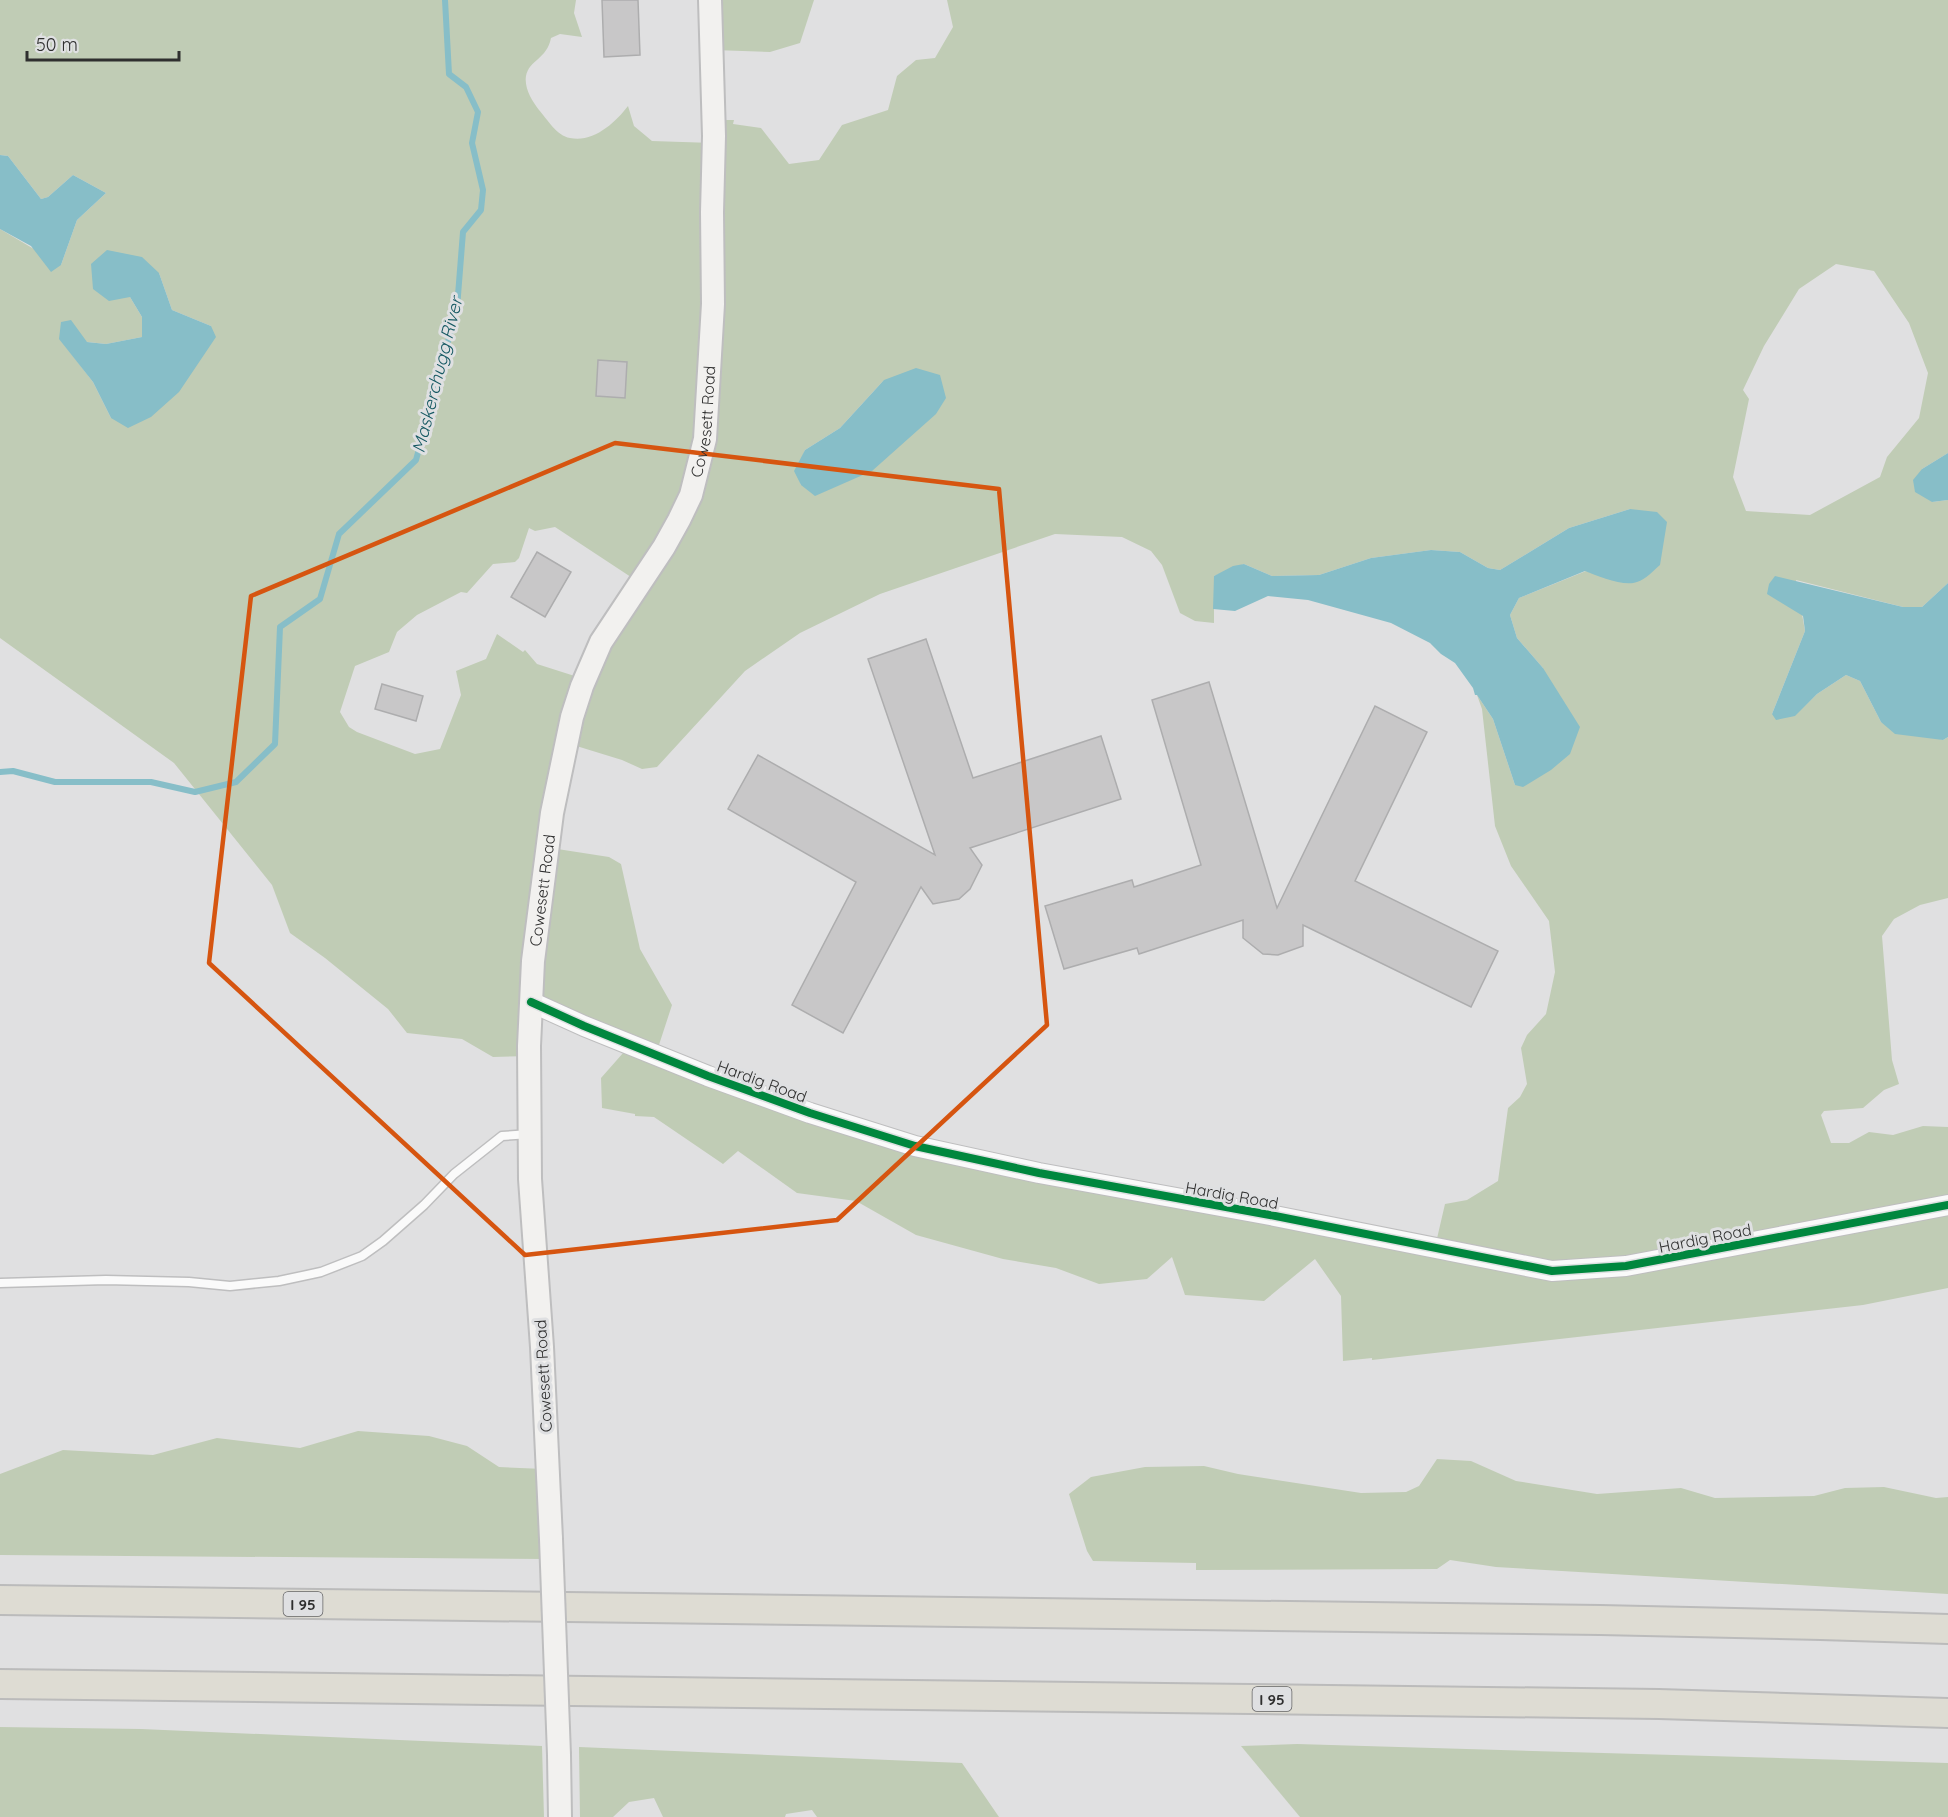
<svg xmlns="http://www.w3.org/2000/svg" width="1948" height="1817" font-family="Quicksand,sans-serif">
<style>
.green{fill:#c0ccb5;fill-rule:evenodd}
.water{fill:#87bec8}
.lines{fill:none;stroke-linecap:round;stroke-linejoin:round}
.stream{stroke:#87bec8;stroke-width:6}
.building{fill:#c8c7c8;stroke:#adadae;stroke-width:1.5}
.service-casing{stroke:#bebebf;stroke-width:11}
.tertiary-casing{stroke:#bebebf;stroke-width:22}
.secondary-casing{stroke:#bebebf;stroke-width:26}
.motorway-casing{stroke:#bbb;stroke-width:32}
.service{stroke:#fafafa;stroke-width:8}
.tertiary{stroke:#fafafa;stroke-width:20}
.secondary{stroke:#f2f1ef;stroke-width:22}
.motorway{stroke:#dedcd3;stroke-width:28}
.secondary-bridge-casing{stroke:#bebebf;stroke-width:26;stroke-linecap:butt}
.secondary-bridge{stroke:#f2f1ef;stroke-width:22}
.cycleway-casing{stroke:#dfe0e2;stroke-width:11}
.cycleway{stroke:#00873e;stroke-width:8}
.marked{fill:none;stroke:#d65510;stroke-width:4.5;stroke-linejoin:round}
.labels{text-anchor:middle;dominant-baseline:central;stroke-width:6;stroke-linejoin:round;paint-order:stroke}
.shield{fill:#dfe0e2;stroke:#646465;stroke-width:1.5}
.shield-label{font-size:15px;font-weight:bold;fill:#2f2f2f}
.street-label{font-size:16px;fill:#2f2f2f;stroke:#dfe0e2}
.water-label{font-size:18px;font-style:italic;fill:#145862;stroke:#dfe0e2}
</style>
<rect width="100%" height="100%" fill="#e0e0e1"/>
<g class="green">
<path d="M0,0h576l-2,13 8,24 -22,-3 -9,4c-4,21 -22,22 -25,38 -2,12 6,25 13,34 8,9 18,26 31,28 23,5 45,-15 58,-32l6,20 18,15 61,2 3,-23h18l-1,4 28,4 28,36 30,-4 23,-35 46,-15 9,-34 19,-16 19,-2 18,-31 -6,-27h1001v453l-26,16 10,33 16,-2v83l-26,24h-19l-107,-27 9,51 -33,83 23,1 22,-21 29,-19 14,6 21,41 62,18 5,-3v161l-28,7 -26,14 -12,17 10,124 7,24 -15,6 -21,18 -39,3 -3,4 10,28h18l20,-11 24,3 30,-9 25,1v161l-85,17 -491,55v-2l-29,3 -2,-65 -26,-37 -51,42 -79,-6 -13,-38 -25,22 -48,5 -43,-16 -53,-9 -87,-24 -60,-34 -59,-8 -59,-42 -15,13 -69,-47 -19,-1v-2l-33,-6 -1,-30 30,-34 -83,-36 -16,10 -1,38 -38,1 -31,-18 -55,-6 -19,-24 -63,-51 -35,-25 -18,-48 -98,-122 -174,-125v-409l61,36 16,-45 29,-27 -33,-18 -25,22 -7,2 -33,-43 -8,-1zM1836,264l38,7 35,52 19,50 -9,45 -32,39 -7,20 -70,38 -64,-4 -13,-34 16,-78 -6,-9 21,-44 35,-57zM159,273l13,37 39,16 -100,92 -18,-36 -33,-43 46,5 36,-7v-20l-12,-20zM884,380l-83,105 -5,-13 9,-22 35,-22zM1630,509l-21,70 -23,-8 -67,27 -9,17 7,23 26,30 -28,117 -22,-66 -16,-24 5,14 13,117 16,40 38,55 6,51 -9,42 -19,21 -6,13 6,36 -7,13 -12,11 -10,73 -31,19 -22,4 -10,43 -519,-103 -259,-93 15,-46 -32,-56 -19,-85 -12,-7 -58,-9 19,-104 52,16 20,9 15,-2 88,-96 55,-38 80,-39 175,-60 67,3 29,14 11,14 18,48 15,8 19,2v-47l30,-12 28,12 47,-1 52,-17 60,-8 29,2 28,16 12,2 69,-42zM555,527l85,56 -56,96 -47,-15 -12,-14 -2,2 -26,-18 -11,25 -30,12 5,24 -21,54 -25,5 -58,-22 -8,-5 -9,-15 15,-46 34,-14 8,-20 20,-17 44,-23 6,1 26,-29 22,-2 4,-4 10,-30 6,3z"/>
<polygon points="713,0 814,0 800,43 770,52 714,50"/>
<polygon points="358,1431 429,1436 467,1446 499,1467 544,1469 546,1559 0,1555 0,1474 63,1450 153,1455 217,1438 300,1448"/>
<polygon points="1437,1459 1471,1461 1516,1481 1597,1494 1681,1488 1715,1498 1814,1496 1845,1488 1884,1487 1936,1498 1948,1497 1948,1594 1496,1567 1450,1560 1437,1569 1196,1570 1196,1563 1093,1561 1087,1551 1069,1494 1091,1477 1145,1467 1204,1466 1238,1474 1361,1493 1406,1492 1419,1486"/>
<polygon points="0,1727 141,1729 542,1746 544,1817 0,1817"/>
<polygon points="1297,1744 1948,1763 1948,1817 1300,1817 1241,1746"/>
<polygon points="579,1747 962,1763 999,1817 817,1817 812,1810 786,1814 785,1817 663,1817 654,1798 629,1802 613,1817 580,1817"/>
</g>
<g class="water">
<polygon points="0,155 8,156 41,199 48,197 73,175 106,193 77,220 61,265 51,272 31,246 0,229"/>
<polygon points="107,250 142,257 159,273 172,310 211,326 216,337 179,392 151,417 128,428 111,418 93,382 59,339 61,322 71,320 87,342 106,344 142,337 142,317 130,297 109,301 93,289 91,264"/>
<polygon points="916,368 940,375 946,398 936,414 872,471 815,496 801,485 794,471 805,450 840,428 884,380"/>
<polygon points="1948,453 1948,500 1932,502 1915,492 1913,480 1922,469"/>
<path d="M1630,509l27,3 10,10 -7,43c-7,6 -14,14 -23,17 -13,5 -39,-6 -52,-11l-66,27 -9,17 7,23 26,30 37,59 -10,27 -19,16 -28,17 -8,-2 -22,-66 -16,-24h-2l-2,-7 -18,-25 -14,-9 -11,-11 -39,-20 -83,-23 -40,-4 -33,15 -22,-2 1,-33 19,-10 11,-2 28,12 47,-1 52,-17 60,-8 29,2 28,16 12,2 69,-42z"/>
<polygon points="1775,576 1903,607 1922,607 1948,583 1948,737 1943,740 1895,734 1881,722 1860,681 1846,675 1817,694 1795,716 1776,720 1772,714 1805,631 1803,616 1767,594 1769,584"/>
</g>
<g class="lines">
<polyline class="stream" points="0,772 13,771 55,782 151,782 195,792 236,782 275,744 280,627 320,599 339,534 416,460 457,308 463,232 481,210 483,190 472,143 478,112 466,87 449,74 445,0"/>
</g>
<g class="building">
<polygon points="602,0 638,0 640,55 604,57"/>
<polygon points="598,360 627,362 625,398 596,396"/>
<polygon points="537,552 571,572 545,617 511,597"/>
<polygon points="926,639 973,778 1101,736 1121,799 970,848 982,865 970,889 959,899 933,904 921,887 843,1033 792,1005 856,882 728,809 758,755 935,855 868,659"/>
<polygon points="1209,682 1277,908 1375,706 1427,732 1355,881 1498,951 1471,1007 1303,925 1303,946 1278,955 1263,954 1243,938 1243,920 1139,954 1137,948 1064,969 1045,906 1132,880 1134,887 1201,865 1152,700"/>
<polygon points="382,684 423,696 416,721 375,709"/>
</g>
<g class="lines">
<g class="service-casing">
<polyline id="service" points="0,1283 106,1280 189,1282 230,1286 279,1281 321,1272 362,1256 383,1241 424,1205 454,1174 502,1136 530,1134"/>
</g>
<g class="tertiary-casing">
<polyline id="tertiary" points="531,1002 584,1026 708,1076 810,1113 915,1146 1039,1173 1270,1215 1552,1271 1626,1266 1948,1205"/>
</g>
<g class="secondary-casing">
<g id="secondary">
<path id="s1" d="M551,1539l-9,-192 -12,-168 -1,-133 4,-85 19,-148 20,-96 10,-31 19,-44 63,-95 15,-27 12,-25 14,-56 8,-135 -1,-92 2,-76 -4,-136"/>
<polyline points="559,1755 560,1817"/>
</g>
</g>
<g class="motorway-casing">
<g id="motorway">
<polyline points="0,1600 1600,1620 1821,1625 1948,1629"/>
<polyline points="0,1684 1659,1704 1948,1713"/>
</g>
</g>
<use href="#service" class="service"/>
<use href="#tertiary" class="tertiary"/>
<use href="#secondary" class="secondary"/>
<use href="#motorway" class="motorway"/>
<g class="secondary-bridge-casing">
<polyline id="secondary-bridge" points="551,1539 559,1755"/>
</g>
<use href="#secondary-bridge" class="secondary-bridge"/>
<g class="cycleway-casing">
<polyline id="cycleway" points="531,1002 584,1026 708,1076 810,1113 915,1146 1039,1173 1270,1215 1552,1271 1626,1266 1948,1205"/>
</g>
<use href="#cycleway" class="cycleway"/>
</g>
<path class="marked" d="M615,443l384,46 48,536 -210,195 -312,35 -316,-292 42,-367z"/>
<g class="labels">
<g class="shield">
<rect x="283.5" y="1592" width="39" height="24" rx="4.5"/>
<rect x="1252.5" y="1687" width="39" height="24" rx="4.5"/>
</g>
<g class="shield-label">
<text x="303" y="1604">I 95</text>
<text x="1272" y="1699">I 95</text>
</g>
<g class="street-label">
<text stroke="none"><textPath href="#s1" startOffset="1154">Cowesett Road</textPath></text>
<text stroke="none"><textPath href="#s1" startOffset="650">Cowesett Road</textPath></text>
<text transform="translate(762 1081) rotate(20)">Hardig Road</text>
<text transform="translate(1232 1195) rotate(10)">Hardig Road</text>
<text transform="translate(1705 1238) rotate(-11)">Hardig Road</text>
<text transform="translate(543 1376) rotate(-93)">Cowesett Road</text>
</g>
<g class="water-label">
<text transform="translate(437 375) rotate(-76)">Maskerchugg River</text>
</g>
</g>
<path d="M27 51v9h152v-9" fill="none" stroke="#2f2f2f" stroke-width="3"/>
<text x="36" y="51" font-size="18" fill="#2f2f2f" stroke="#dfe0e2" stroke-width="4.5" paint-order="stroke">50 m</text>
</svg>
